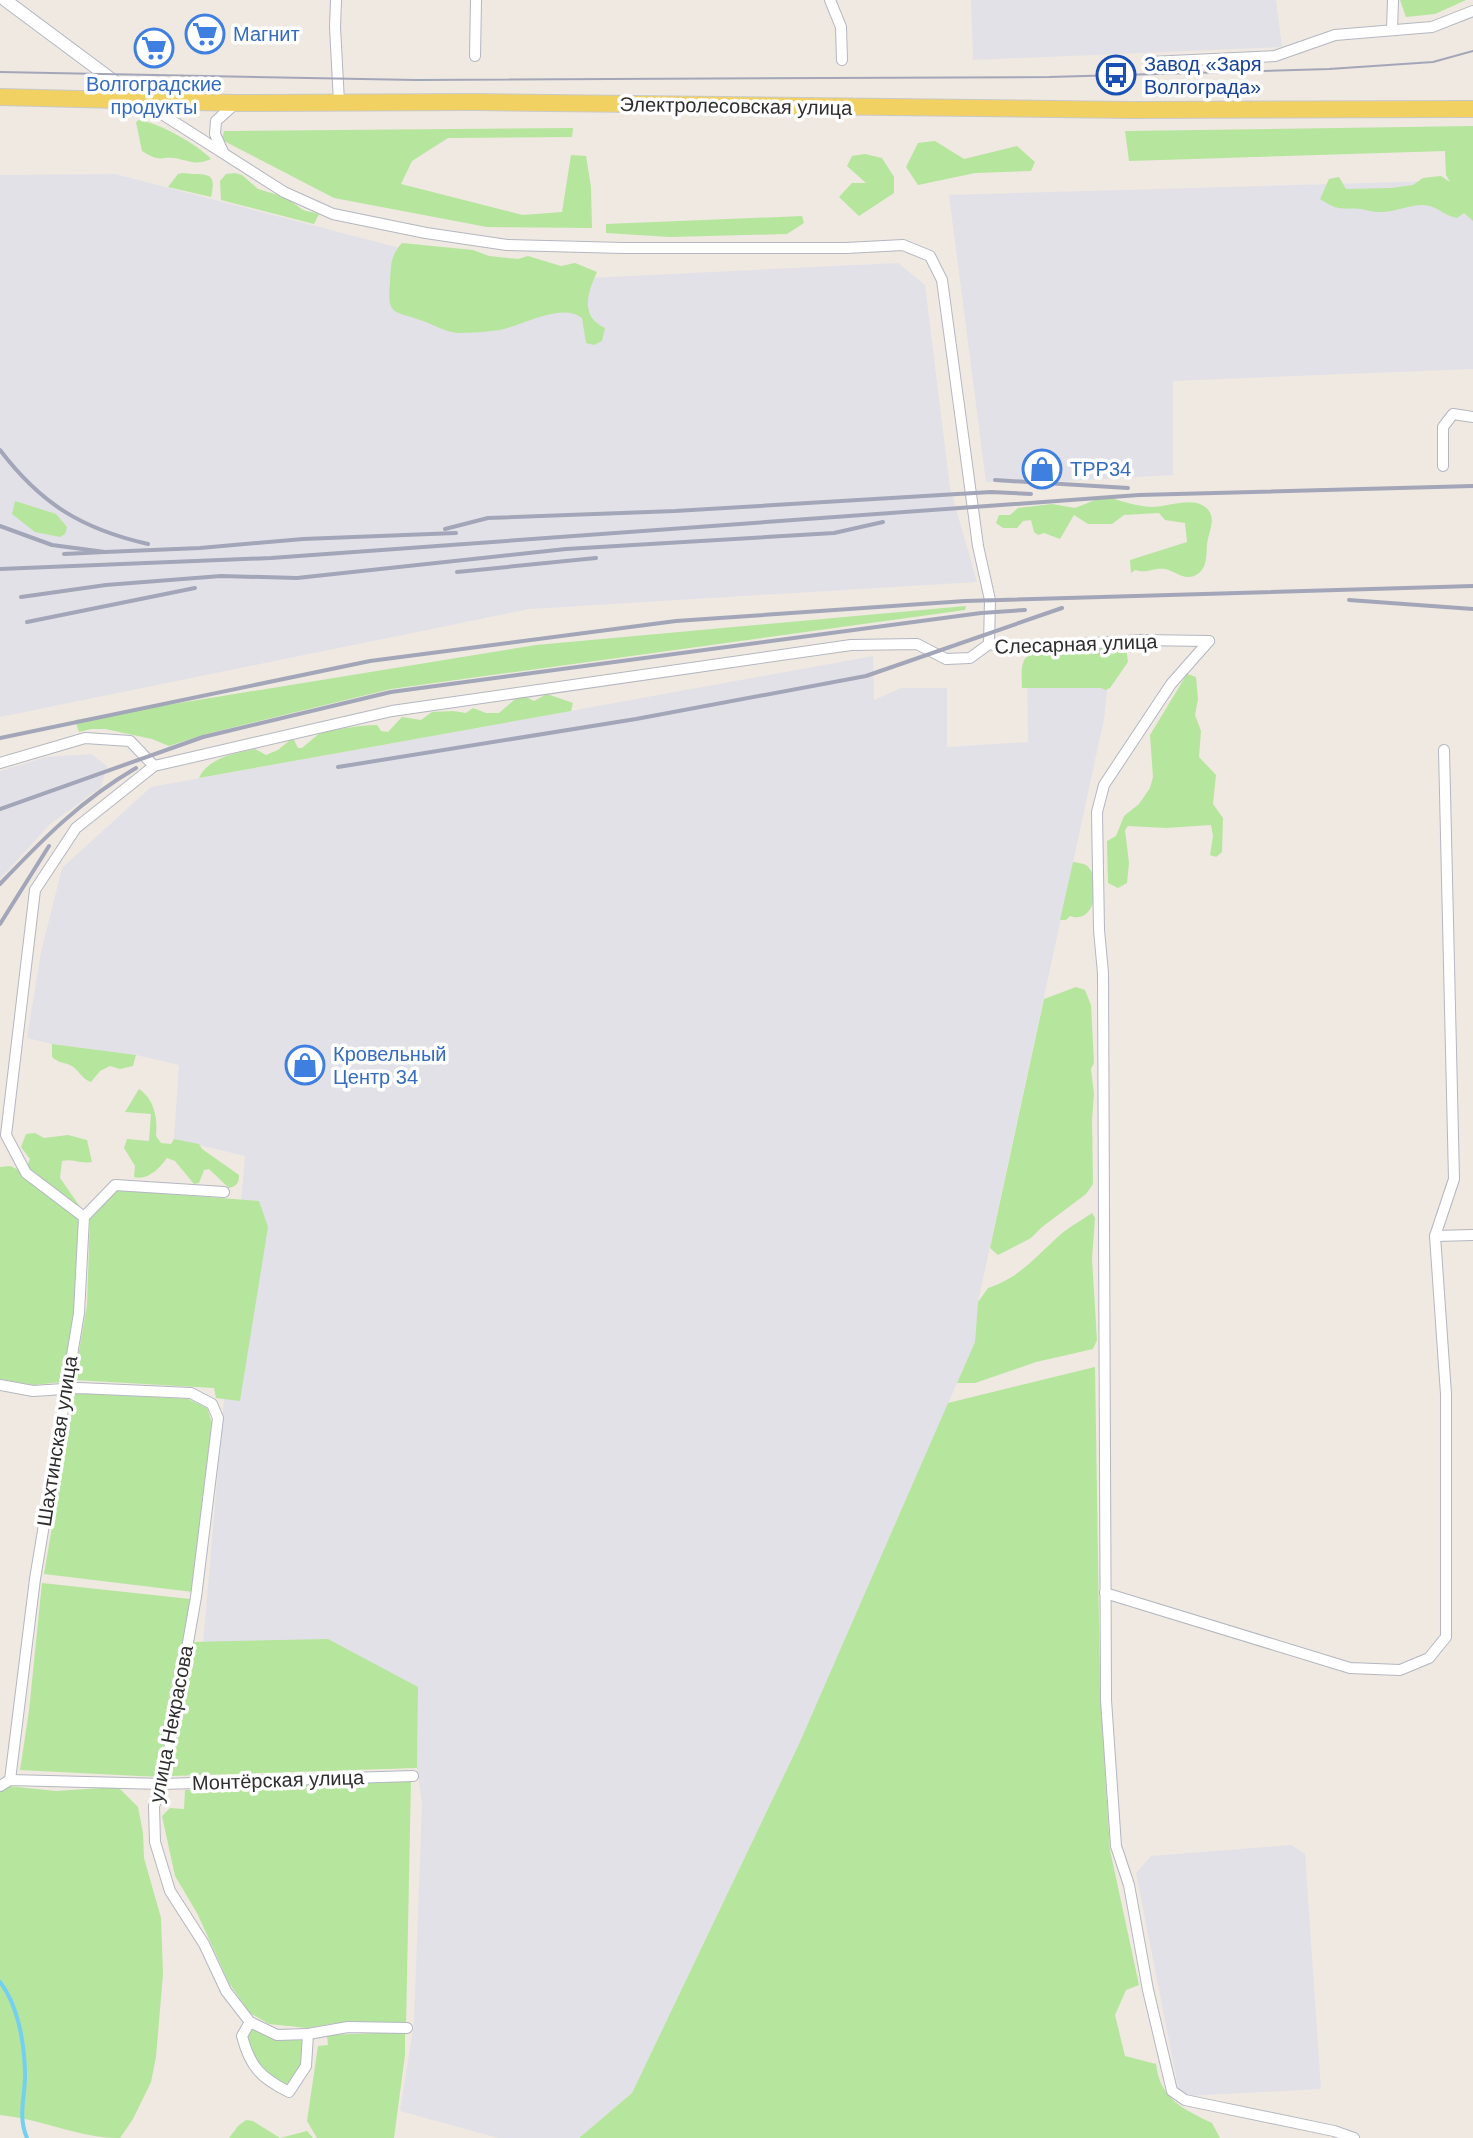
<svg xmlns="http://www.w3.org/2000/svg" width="1473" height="2138" font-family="Helvetica,sans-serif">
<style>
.industrial{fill:#e3e1e8}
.green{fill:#b6e59e}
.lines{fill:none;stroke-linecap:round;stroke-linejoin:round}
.stream{stroke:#75cff0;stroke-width:4}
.minor-casing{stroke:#b4b7c1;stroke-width:12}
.tertiary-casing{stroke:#b4b7c1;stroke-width:14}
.primary-casing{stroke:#c9c9c9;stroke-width:18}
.minor{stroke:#fff;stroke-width:10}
.tertiary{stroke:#fff;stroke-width:12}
.primary{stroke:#f2d163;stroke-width:16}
.tram{stroke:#a3a6b8;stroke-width:2}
.rail{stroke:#a3a6b8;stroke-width:4}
.labels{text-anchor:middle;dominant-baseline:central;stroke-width:7;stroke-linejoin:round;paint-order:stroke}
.shop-label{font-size:20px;fill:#366cbe;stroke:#fff;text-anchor:start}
.transit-label{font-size:20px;fill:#164399;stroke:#fff;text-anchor:start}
.street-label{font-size:20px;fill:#2e2e2e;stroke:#fff}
</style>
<rect width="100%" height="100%" fill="#efe9e1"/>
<g class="industrial">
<polygon points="971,0 1276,0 1282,47 973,60"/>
<polygon points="115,174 527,281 898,263 925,285 950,488 977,582 529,609 0,717 0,175"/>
<polygon points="1473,180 1473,369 1173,381 1173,475 1066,481 986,482 949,195"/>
<polygon points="873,656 874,700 901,688 947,688 947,747 1028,742 1027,659 1111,657 1104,719 978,1302 975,1342 799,1744 632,2093 579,2138 498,2138 400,2111 414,2023 422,1804 417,1768 418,1687 203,1644 245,1156 174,1139 179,1065 136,1055 52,1044 27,1038 41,952 62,868 151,787"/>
<polygon points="91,754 107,766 101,787 49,825 0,879 0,771 47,757"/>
<polygon points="1291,1845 1305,1854 1321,2089 1187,2096 1179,2092 1136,1873 1151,1856"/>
</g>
<g class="green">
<polygon points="1400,0 1466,0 1435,14 1406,17"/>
<path d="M139,120c20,3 58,24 72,39 -14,6 -18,3 -32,0 -18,-4 -17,5 -37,-8l-6,-29z"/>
<path d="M1473,126v95l-9,-8 -7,5c-13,-2 -21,-13 -34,-13 -15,0 -30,8 -44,7 -6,0 -12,-2 -18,-3 -20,-1 -23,2 -41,-10l9,-20 10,-2 7,12 45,-1 22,-3 10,-7 18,-2 9,6 -4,-7 -1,-24 -316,10 -4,-30z"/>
<polygon points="573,128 572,137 448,138 412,161 401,184 523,215 562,212 571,155 586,156 591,187 592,228 487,227 334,198 222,140 224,131"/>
<polygon points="935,141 964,159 1017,146 1035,162 1031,171 975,173 918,185 906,167 918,143"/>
<polygon points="865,154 882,158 894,177 894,193 859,216 839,197 852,183 866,183 847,166 852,156"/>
<path d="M183,173c22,3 35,-4 28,24l-43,-10 10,-13z"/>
<polygon points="235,173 242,175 258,189 285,197 303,210 319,214 314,224 221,200 220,181 226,174"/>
<polygon points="802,216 804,223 787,234 670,237 606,233 606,224"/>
<path d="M402,243l71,7 16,6 29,3 10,-3 33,10 14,-3 22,9c-9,20 -18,44 8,56l-3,13 -8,4 -8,-2 -4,-25c-20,-16 -59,7 -82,12 -14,2 -28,3 -43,3 -11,-1 -23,-8 -34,-12 -30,-11 -36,-4 -33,-39 1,-16 0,-26 12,-39z"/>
<path d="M1105,496c16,5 30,10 47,11 15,0 36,-9 50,-2 17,9 7,25 5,39 -1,12 1,26 -13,32 -11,4 -19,-5 -29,-7 -12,-2 -17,5 -30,1l-4,3 -1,-13 57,-18 -2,-19 -20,-3 -6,-7 -35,2 -12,9h-24l-14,-9 -14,24 -16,-6 -6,2 -4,-3 -3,-12 -8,1 -6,7h-14l-7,-5 3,-8h11l8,-7 34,-4 23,4z"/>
<polygon points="15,501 56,514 67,527 65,534 60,537 35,532 12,514"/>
<polygon points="966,606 965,610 391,689 206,734 169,746 152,739 105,729 91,729 79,732 75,720 536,645"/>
<path d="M1096,646l30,2 2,14 -18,26 -5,2 -4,-2h-79c0,-13 -3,-28 9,-35z"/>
<polygon points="1187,674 1196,677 1198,699 1195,715 1201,731 1199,757 1216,775 1213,804 1223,818 1222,852 1216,857 1210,855 1213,836 1211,825 1166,828 1128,826 1125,830 1129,863 1127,883 1118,888 1108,883 1107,841 1116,836 1124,816 1139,804 1150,788 1153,777 1150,735"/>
<path d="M547,694l26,9 -2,8 -372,67c9,-20 36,-25 56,-29l11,6 12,-5 12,-10h4l4,8h4l19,-16c20,-3 37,-7 56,-7l4,6 7,1 14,-15 19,3 11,-8 21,-1 13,2 7,-5 13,5h13l15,-13 10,-4 10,5z"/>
<path d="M1073,862c5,1 9,1 13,3 15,10 12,61 -16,51l-4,4h-6z"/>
<polygon points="1076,987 1085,990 1091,1005 1094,1063 1091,1069 1094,1094 1092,1120 1093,1184 1086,1194 1042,1227 1031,1238 998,1255 990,1248 1044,999"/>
<path d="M52,1044l84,11 -3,11 -13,3 -10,-3 -10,5 -9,11c-10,-3 -12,-13 -21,-17 -8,-3 -11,-2 -18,-8z"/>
<path d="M139,1089c15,10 19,29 17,47l5,7 10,1 3,-5 25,5 3,5 37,26c0,8 -2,11 -10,13l-20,-19 -5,1 -5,13 -5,1 -19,-23 -8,-3c-7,10 -20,23 -33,19l1,-11 -11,-18 3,-9 22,2 2,-27 -26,-2z"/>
<path d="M35,1133l9,5 24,-3 19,5 5,22c-11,2 -20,-4 -30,-1l-2,17 21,30 -4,96 -16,78 -27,3 -34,-6v-212l10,-1 9,4 8,-4 3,-7 -9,-12 5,-13z"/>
<polygon points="118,1190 259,1201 268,1227 240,1401 216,1398 214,1388 74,1380 87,1305 90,1217"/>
<path d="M1092,1213l3,5 -3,41 5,81 -4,9 -57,13 -61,21h-18l18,-41 3,-40 10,-14c34,-12 46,-30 72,-53 9,-8 22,-15 32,-22z"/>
<path d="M1095,1367l5,322 10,161 29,135 -13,5 -11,25 10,41 31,8c4,35 27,45 56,59l8,15h-641l53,-45 167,-349 149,-341z"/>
<polygon points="75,1393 188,1399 207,1408 213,1426 193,1592 44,1574"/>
<polygon points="42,1583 190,1599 159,1777 20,1770 29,1711"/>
<polygon points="328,1639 418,1687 417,1768 172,1776 191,1642"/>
<polygon points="411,1779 406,2026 336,2023 307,2028 269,2024 250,2013 229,1983 197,1913 175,1876 162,1816 170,1808 184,1809 185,1790"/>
<path d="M7,1786l49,5 62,-4 20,20 5,26 1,25 17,60 2,56 -7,83 -5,25 -18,37 -13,19c-42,0 -78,-19 -120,-23v-325z"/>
<path d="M251,2027l53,10 -2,28 -14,23c-26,-13 -36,-23 -43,-52z"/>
<polygon points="405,2032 405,2055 394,2138 317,2138 307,2121 318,2046 328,2045 327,2035"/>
<polygon points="246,2120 253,2121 280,2138 307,2131 313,2138 229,2138 238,2126"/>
</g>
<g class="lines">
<path class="stream" d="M0,1982c18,23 24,60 25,89 1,24 -8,44 2,67"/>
<g class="minor-casing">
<g id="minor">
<polyline points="336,0 335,27 339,102"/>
<polyline points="830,0 841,27 842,60"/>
<polyline points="1392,30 1393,0"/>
<polyline points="475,56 476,0"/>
<polyline points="1150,62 1275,56 1335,35 1432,27 1473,11"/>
<polyline points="143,102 284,192 333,214 426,233 507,245 624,248 846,248 903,245 930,256 942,280 978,546 990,600 989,644"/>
<polyline points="223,152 215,134 216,121 236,103"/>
<polyline points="1443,466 1443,427 1453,414 1473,417"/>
<polyline points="1209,641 1171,684 1104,785 1097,812 1099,930 1103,973 1106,1700 1116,1846 1129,1885 1148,1990 1172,2091 1185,2100 1334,2131 1354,2138"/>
<polyline points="0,763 85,738 130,741 154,766"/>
<polyline points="84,1217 115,1185 224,1192"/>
<polyline points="1435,1236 1473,1235"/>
<path d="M0,1385l33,6 46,-3 112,5 21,11 6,14 -22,179 -33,187 -9,22 1,36 15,49 34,53 22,47 24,31 27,13 31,-1 -2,32 -17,26c-28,-14 -39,-25 -47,-56l8,-14"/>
<polyline points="1105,1593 1350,1668 1400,1670 1429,1658 1446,1637 1446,1394 1435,1236 1454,1179 1444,750"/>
<polyline points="10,1780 35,1579 79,1313 84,1217 26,1173 6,1135 35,890 76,828 154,766 392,711 851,645 917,644 946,659 970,658 989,644 1018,648 1141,640 1209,641"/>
<polyline points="0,1786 10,1780 163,1784 413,1776"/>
<polyline points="308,2034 348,2027 407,2028"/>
</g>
</g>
<g class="tertiary-casing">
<polyline id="tertiary" points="5,0 138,99"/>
</g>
<g class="primary-casing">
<polyline id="primary" points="0,97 236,103 475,102 1131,110 1473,109"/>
</g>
<use href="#minor" class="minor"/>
<use href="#tertiary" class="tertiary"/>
<use href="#primary" class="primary"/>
<polyline class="tram" points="0,72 416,80 1049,77 1329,69 1433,62 1473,51"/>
<g class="rail">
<path d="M0,450c41,54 82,79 148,94"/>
<polyline points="995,480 1128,488"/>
<polyline points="0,526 52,545 105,552 64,554"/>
<polyline points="445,529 488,518 675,511 991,492 1031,494"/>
<polyline points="105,552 200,548 303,539 456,533"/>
<polyline points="0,569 271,558 1139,495 1473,486"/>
<polyline points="457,572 596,558"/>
<polyline points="21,597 106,585 221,576 297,578 566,549 834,533 883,522"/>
<polyline points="1349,600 1473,609"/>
<polyline points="27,622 195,588"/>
<polyline points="0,738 370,661 676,621 965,601 1473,586"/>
<polyline points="338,767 636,719 866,676 1062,608"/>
<polyline points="0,809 203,737 391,692 981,613 1025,610"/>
<path d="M0,884c43,-45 81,-84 136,-116"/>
<polyline points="0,924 49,846"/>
</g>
</g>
<defs>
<g id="supermarket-ring" transform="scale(2)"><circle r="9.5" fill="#fff" stroke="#3f7fe0" stroke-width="1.5"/><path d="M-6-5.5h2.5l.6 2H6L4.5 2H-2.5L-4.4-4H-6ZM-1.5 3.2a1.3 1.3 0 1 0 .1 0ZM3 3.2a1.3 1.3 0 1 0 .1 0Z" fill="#3f7fe0"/></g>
<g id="bus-ring" transform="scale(2)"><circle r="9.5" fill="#fff" stroke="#1a4fb4" stroke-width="1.5"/><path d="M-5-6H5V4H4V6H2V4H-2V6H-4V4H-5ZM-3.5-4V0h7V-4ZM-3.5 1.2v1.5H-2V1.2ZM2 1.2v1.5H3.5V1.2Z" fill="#1a4fb4"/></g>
<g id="shop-ring" transform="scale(2)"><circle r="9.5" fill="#fff" stroke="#3f7fe0" stroke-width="1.5"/><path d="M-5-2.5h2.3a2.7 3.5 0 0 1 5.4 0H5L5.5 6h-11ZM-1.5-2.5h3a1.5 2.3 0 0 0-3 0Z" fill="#3f7fe0"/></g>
</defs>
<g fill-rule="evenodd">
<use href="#supermarket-ring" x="205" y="34"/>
<use href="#supermarket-ring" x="154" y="48"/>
<use href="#bus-ring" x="1116" y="75"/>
<use href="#shop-ring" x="1042" y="469"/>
<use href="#shop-ring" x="305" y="1065"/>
</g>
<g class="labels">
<g class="shop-label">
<text x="233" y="34">Магнит</text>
<text x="154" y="84" text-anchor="middle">Волгоградские<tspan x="154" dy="23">продукты</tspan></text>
<text x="1070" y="469">TPP34</text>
<text x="333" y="1054">Кровельный<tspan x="333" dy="23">Центр 34</tspan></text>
</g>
<g class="transit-label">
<text x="1144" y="64">Завод «Заря<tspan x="1144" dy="23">Волгограда»</tspan></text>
</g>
<g class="street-label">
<text transform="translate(736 106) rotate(1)">Электролесовская улица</text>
<text transform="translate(1076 644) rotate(-2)">Слесарная улица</text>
<text transform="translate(57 1441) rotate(-81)">Шахтинская улица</text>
<text transform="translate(171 1724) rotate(-79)">улица Некрасова</text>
<text transform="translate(278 1780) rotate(-2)">Монтёрская улица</text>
</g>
</g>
</svg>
